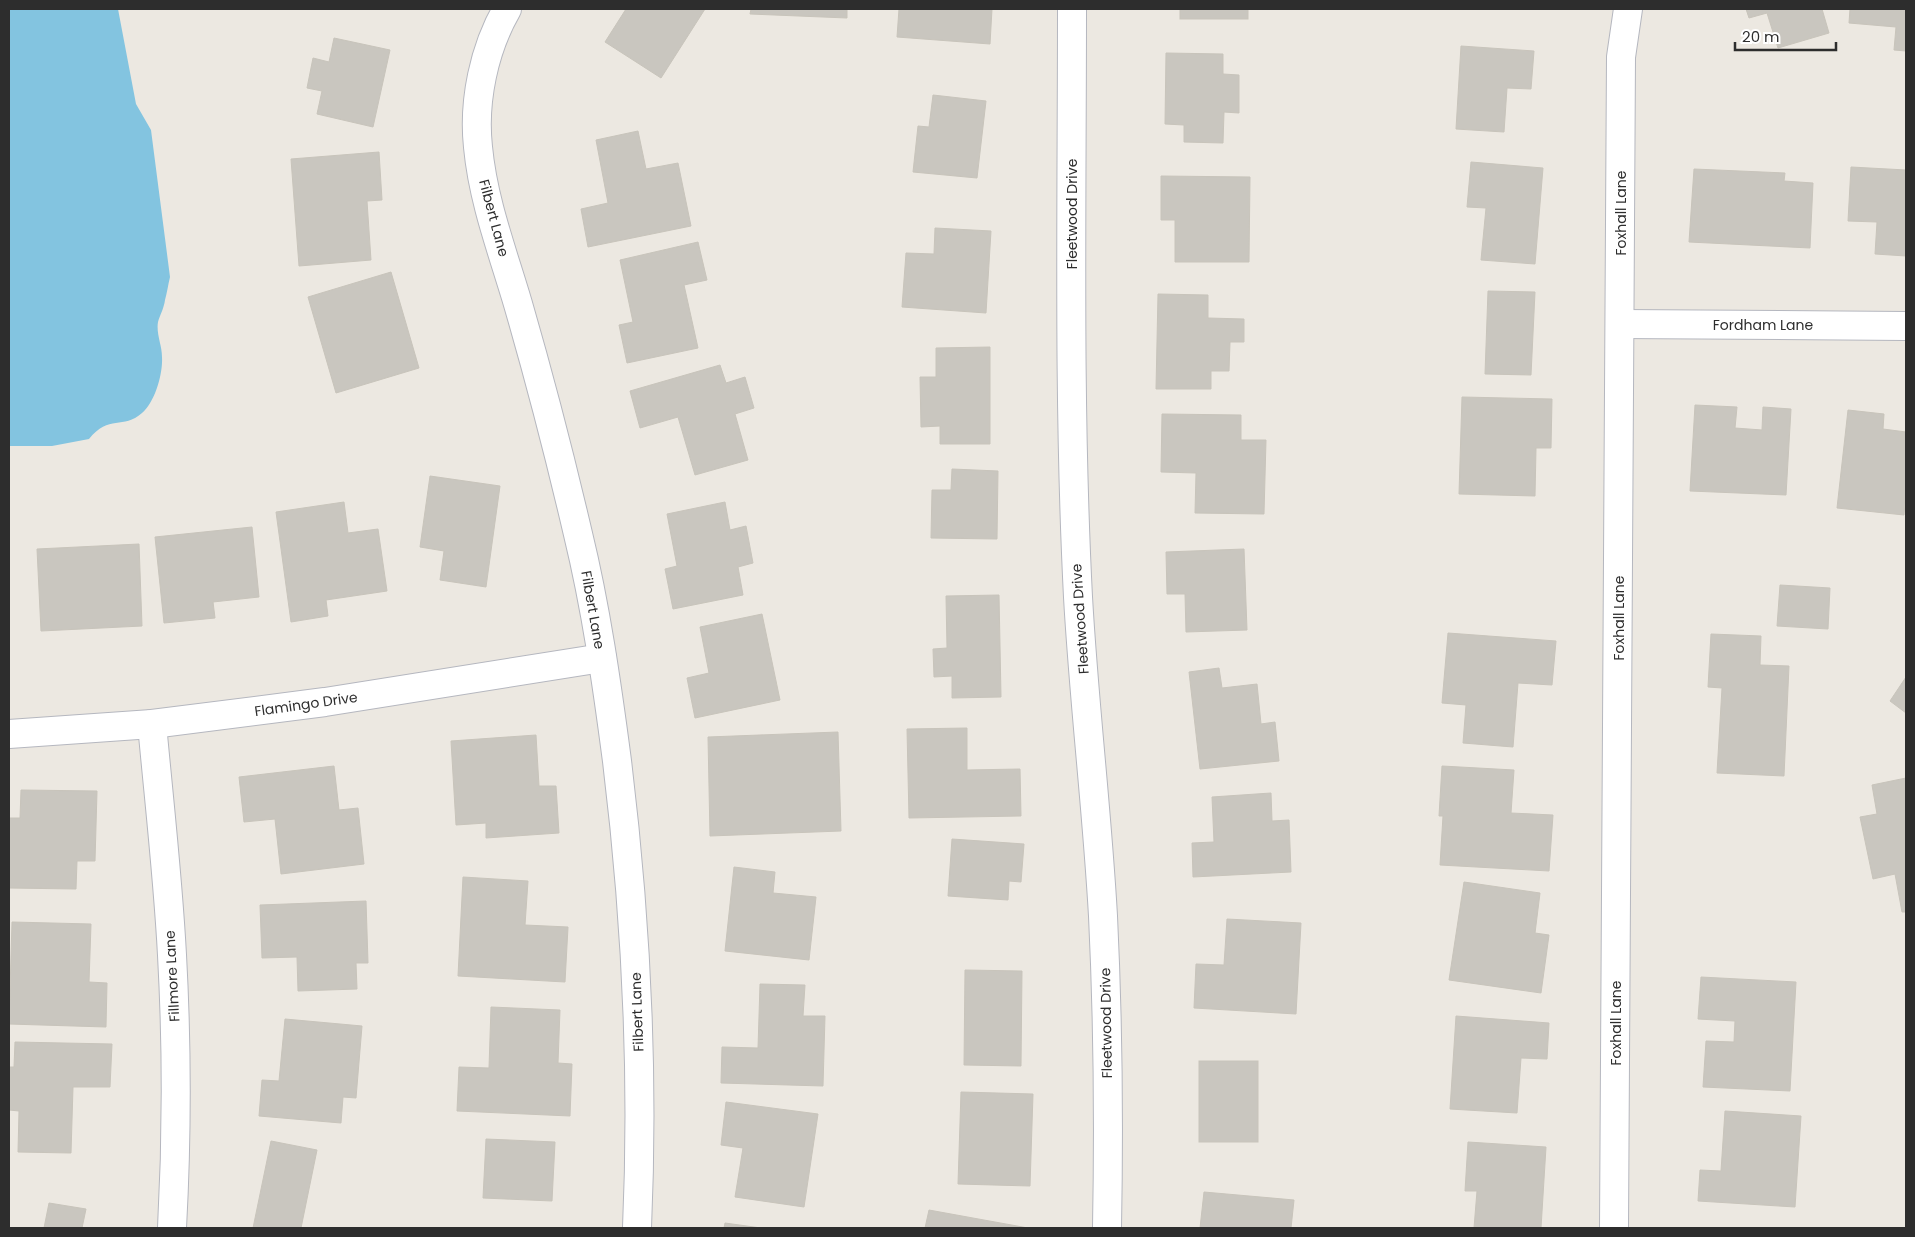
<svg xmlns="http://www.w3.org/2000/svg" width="1915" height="1237" font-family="Poppins,sans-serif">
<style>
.water{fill:#83c4e0}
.building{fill:#c9c6bf;stroke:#c8c4bb}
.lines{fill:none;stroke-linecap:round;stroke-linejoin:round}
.minor-casing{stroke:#b5b7bf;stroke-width:30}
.minor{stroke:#fff;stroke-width:28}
.labels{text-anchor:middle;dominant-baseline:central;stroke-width:4.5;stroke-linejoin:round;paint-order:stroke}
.street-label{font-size:14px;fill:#2d2d2d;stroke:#fff}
</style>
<rect width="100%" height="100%" fill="#ece8e1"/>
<path class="water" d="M9,9h109l18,95 15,26 19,147c-2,8 -3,16 -5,23 -1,8 -5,15 -7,22 -2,12 4,23 4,35 1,17 -7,45 -20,56 -19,17 -33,1 -53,26l-37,7h-43z"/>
<g class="building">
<polygon points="626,9 705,9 661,78 605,42"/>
<polygon points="751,9 847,9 847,18 750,14"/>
<polygon points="899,9 992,9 990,44 897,37"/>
<rect x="1180" y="9" width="68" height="10"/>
<polygon points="1746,9 1822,9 1829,33 1778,48 1767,13 1749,18"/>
<polygon points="1850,9 1906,9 1906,51 1894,50 1896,27 1849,23"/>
<polygon points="334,38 390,50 373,127 317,114 322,91 307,88 313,58 329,62"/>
<polygon points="1461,46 1534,51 1531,89 1507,88 1504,132 1456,129"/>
<polygon points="1166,53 1223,54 1223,74 1239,75 1239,113 1224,112 1223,143 1184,142 1184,125 1165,124"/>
<polygon points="933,95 986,101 977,178 913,172 918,126 929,127"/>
<polygon points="638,131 646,169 678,163 691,226 588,247 581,209 608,203 596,140"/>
<polygon points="379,152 382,200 367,201 371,260 299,266 291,159"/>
<polygon points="1471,162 1543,168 1535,264 1481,260 1486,208 1467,207"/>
<polygon points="1851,167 1906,170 1906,256 1875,254 1877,222 1848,221"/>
<polygon points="1694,169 1785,173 1784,181 1813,183 1810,248 1689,242"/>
<polygon points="1161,176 1250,177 1249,262 1175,262 1175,220 1161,220"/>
<polygon points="935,228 991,231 986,313 902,307 906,253 934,254"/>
<polygon points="698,242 707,280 684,285 698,348 627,363 619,325 633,322 620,260"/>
<polygon points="391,272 419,368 336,393 308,297"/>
<polygon points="1488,291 1535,292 1531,375 1485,374"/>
<polygon points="1158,294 1208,295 1208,318 1244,319 1244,342 1230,342 1229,371 1211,371 1211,389 1156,389"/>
<polygon points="990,347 990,444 940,444 940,426 921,427 920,377 936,377 936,348"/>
<polygon points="720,365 726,383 745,377 754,408 735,414 748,460 695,475 678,417 640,428 630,391"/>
<polygon points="1462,397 1552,399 1551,448 1536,448 1535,496 1459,494"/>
<polygon points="1695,405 1737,407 1735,428 1762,430 1763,407 1791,409 1786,495 1690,491"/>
<polygon points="1848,410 1884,414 1883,429 1906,432 1906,491 1904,515 1837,508"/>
<polygon points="1162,414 1241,415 1241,440 1266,440 1264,514 1195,513 1196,473 1161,472"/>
<polygon points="952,469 998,471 997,539 931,538 932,490 951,490"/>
<polygon points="430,476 500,486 486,587 440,580 444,551 420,547"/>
<polygon points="344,502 348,533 378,529 387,591 326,600 328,616 291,622 276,512"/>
<polygon points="725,502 730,530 746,526 753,563 738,567 743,595 673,609 665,569 677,566 667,514"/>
<polygon points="252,527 259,597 213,602 215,618 164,623 155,537"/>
<polygon points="139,544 142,626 41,631 37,549"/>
<polygon points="1244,549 1247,630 1186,632 1185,594 1167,594 1166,552"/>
<polygon points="1780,585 1830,588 1828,629 1777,626"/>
<polygon points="999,595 1001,697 952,698 952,676 934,677 933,649 947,648 946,596"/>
<polygon points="762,614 780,700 695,718 687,678 709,673 700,627"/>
<polygon points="1448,633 1556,641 1552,685 1518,683 1513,747 1463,743 1466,705 1442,703"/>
<polygon points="1711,634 1761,636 1760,665 1789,666 1784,776 1717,773 1722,688 1708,687"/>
<polygon points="1219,668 1222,688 1257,684 1261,724 1275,722 1279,761 1200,769 1189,672"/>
<polygon points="1906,677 1906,713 1890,701"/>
<polygon points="967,728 967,770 1020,769 1021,816 909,818 907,729"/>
<polygon points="838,732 841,831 710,836 708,737"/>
<polygon points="536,735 539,786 556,786 559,833 486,838 486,823 456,825 451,741"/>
<polygon points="334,766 339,810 358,808 364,864 281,874 275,819 244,822 239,777"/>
<polygon points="1442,766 1514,770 1511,813 1553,815 1549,871 1440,865 1443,816 1439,816"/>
<polygon points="1906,778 1906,912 1902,912 1895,874 1873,879 1860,817 1877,814 1872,785"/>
<polygon points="21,790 97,791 95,861 77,861 76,889 9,888 9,818 20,818"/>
<polygon points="1271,793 1272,821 1289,820 1291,872 1193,877 1192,843 1214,842 1212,797"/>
<polygon points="952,839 1024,844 1021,882 1009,881 1008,900 948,896"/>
<polygon points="734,867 775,872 773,893 816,897 809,960 725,951"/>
<polygon points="463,877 528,881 525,925 568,927 565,982 458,976"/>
<polygon points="1464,882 1540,893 1535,933 1549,935 1541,993 1449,980"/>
<polygon points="366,901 368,963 356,963 357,989 298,991 297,957 262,958 260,905"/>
<polygon points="1227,919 1301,923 1296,1014 1194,1008 1196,964 1224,965"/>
<polygon points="12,922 91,924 89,982 107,983 106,1027 9,1024"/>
<polygon points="965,970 1022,971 1021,1066 964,1065"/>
<polygon points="1701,977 1796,982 1790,1091 1703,1087 1706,1041 1734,1042 1735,1021 1698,1019"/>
<polygon points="760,984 805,985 803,1016 825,1016 823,1086 721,1083 722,1047 758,1048"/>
<polygon points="491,1007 560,1010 558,1063 572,1064 570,1116 457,1111 459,1067 489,1068"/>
<polygon points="1456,1016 1549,1023 1547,1059 1521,1058 1517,1113 1450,1109"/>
<polygon points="285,1019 362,1026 356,1098 343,1097 341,1123 259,1116 262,1080 279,1081"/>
<polygon points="15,1042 112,1044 110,1087 73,1087 71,1153 18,1152 19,1111 9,1110 9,1067 14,1067"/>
<rect x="1199" y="1061" width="59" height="81"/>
<polygon points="961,1092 1033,1094 1030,1186 958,1184"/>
<polygon points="726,1102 818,1114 804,1207 735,1197 743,1148 721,1145"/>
<polygon points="1725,1111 1801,1116 1795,1207 1698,1201 1700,1170 1721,1171"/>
<polygon points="486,1139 555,1142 552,1201 483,1198"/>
<polygon points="271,1141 317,1150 301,1228 253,1228"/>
<polygon points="1468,1142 1546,1147 1541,1228 1474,1228 1477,1191 1465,1191"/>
<polygon points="1204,1192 1294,1200 1291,1228 1200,1228"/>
<polygon points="49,1203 86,1209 82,1228 44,1228"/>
<polygon points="929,1210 1028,1228 925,1228"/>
<polygon points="725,1223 761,1228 724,1228"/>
</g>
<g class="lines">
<g class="minor-casing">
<g id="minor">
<path d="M507,9c-23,40 -34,92 -29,138 5,54 25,106 40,157 22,76 42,153 60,230 18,74 29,151 39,227 19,155 27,311 20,467"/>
<path d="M1072,9c0,196 -4,392 6,588 6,107 19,212 25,319 5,104 6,208 4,312"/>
<polyline points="1620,324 1906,326"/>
<path d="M152,724c7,77 16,154 20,231 5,91 5,182 0,273"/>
<polyline points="9,734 152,724 325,702 602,658"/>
<polyline points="1614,1228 1621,57 1628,9"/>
</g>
</g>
<use href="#minor" class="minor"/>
</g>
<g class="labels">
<g class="street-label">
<text transform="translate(1621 213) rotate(-90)">Foxhall Lane</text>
<text transform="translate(1072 214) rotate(-90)">Fleetwood Drive</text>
<text transform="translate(494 218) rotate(75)">Filbert Lane</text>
<text x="1763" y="325">Fordham Lane</text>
<text transform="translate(593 610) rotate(80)">Filbert Lane</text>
<text transform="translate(1619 618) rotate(-90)">Foxhall Lane</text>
<text transform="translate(1080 619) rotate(-94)">Fleetwood Drive</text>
<text transform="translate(306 704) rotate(-8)">Flamingo Drive</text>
<text transform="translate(172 976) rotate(-93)">Fillmore Lane</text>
<text transform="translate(637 1012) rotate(-92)">Filbert Lane</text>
<text transform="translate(1106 1023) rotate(-91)">Fleetwood Drive</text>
<text transform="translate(1616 1023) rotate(-90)">Foxhall Lane</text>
</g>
</g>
<rect width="1915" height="1237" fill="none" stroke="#2d2d2d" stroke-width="20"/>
<path d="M1735 42v8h101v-8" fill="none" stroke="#2d2d2d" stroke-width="2.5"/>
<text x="1742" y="42" font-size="15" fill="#2d2d2d" stroke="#ffffff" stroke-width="4" paint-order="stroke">20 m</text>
</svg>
